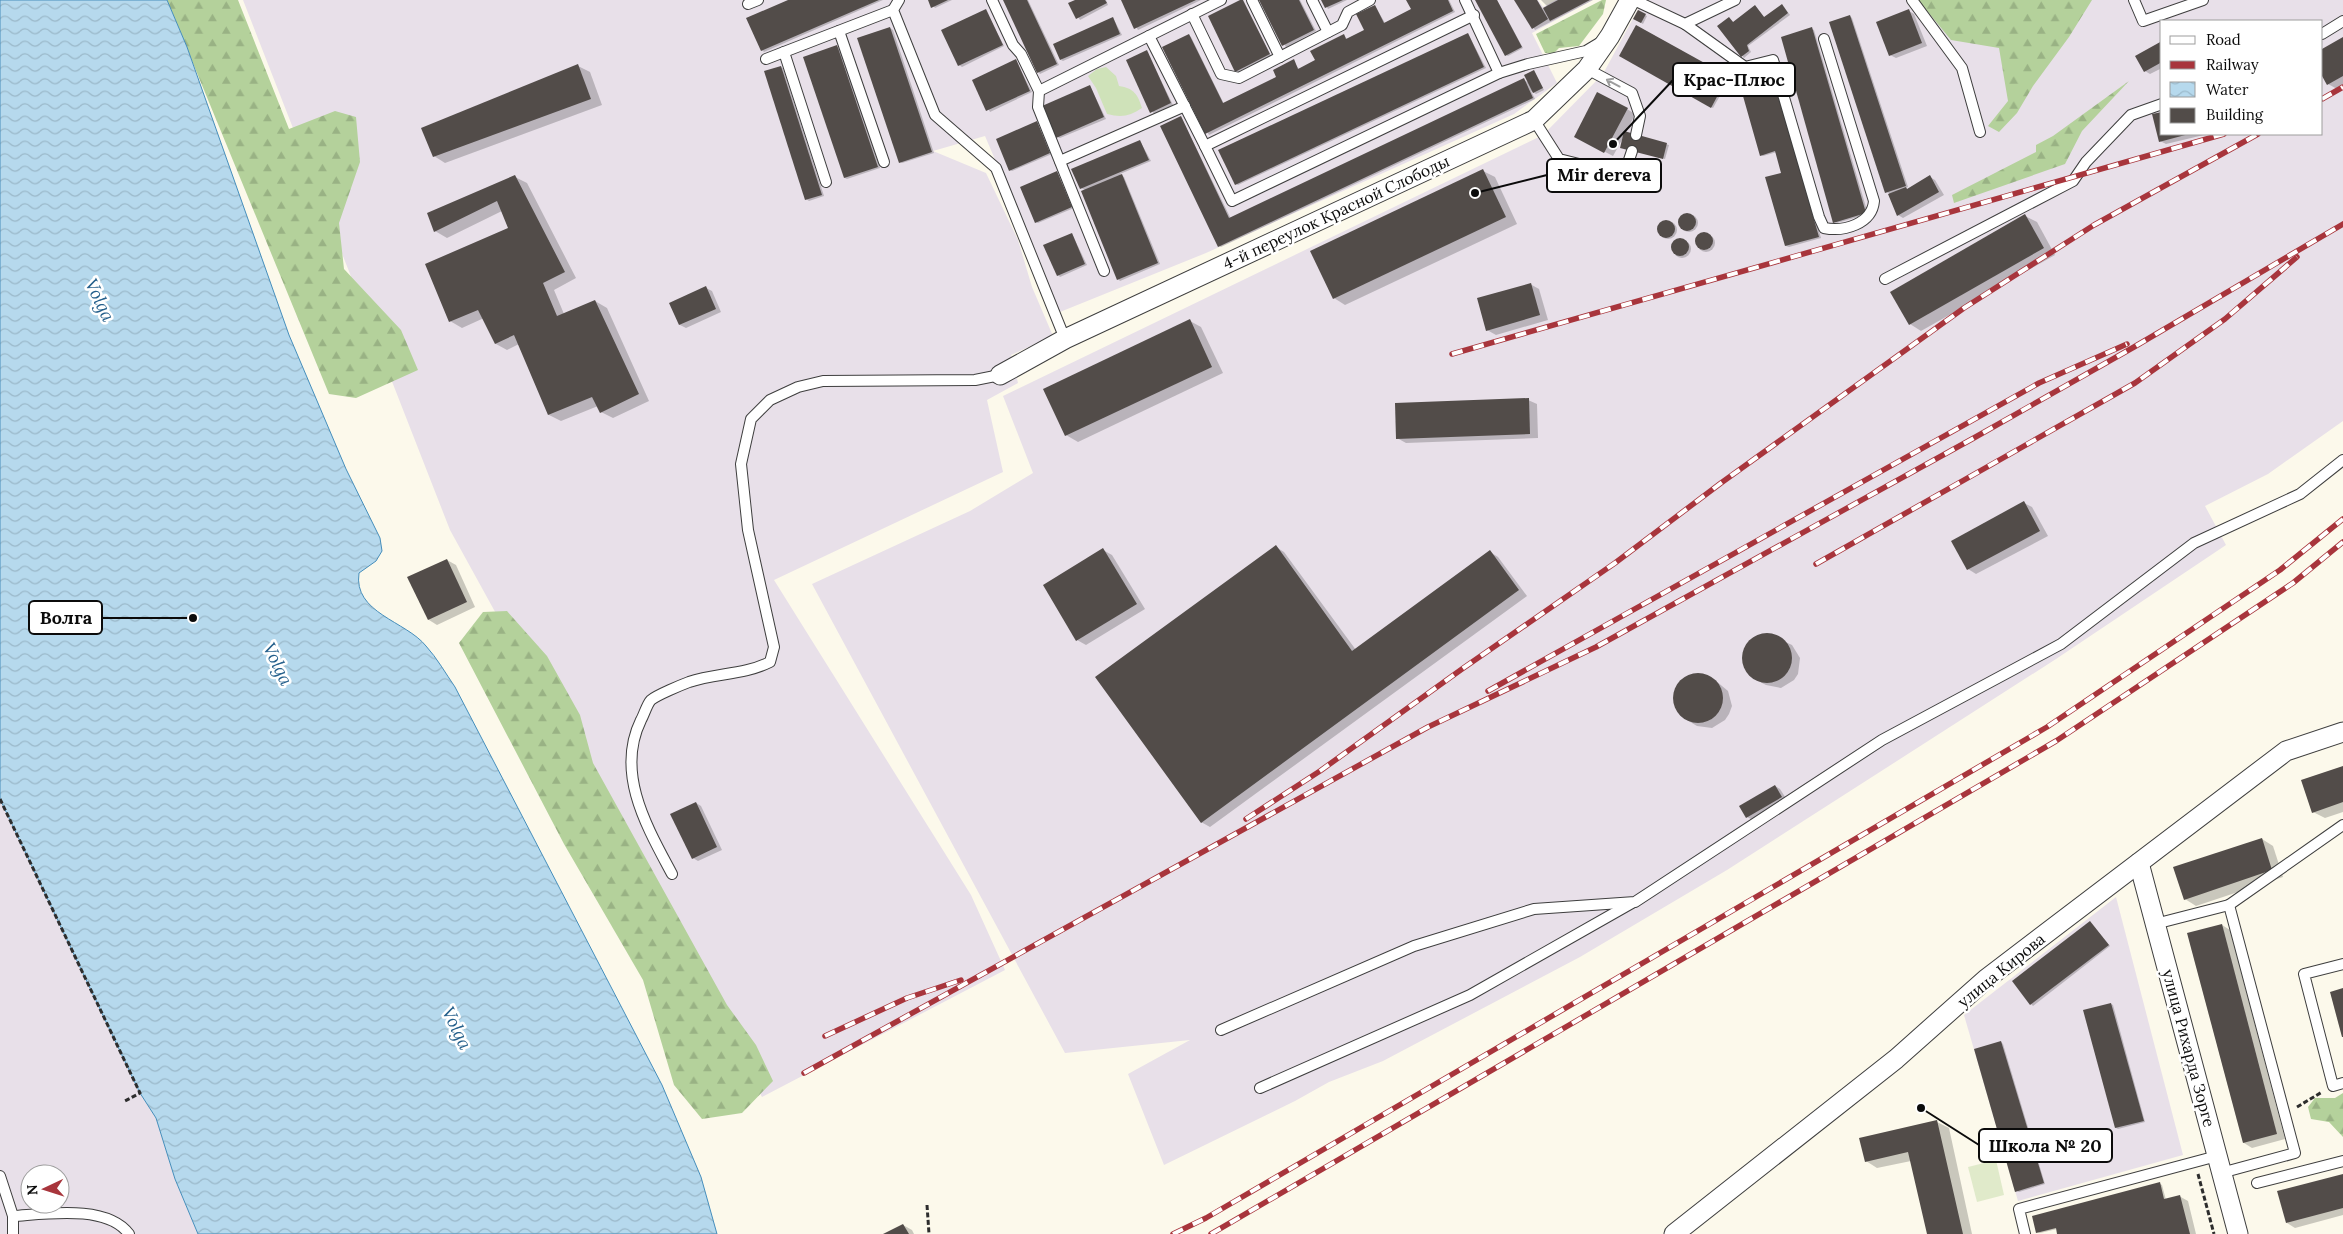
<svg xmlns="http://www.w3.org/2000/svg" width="2343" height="1234" font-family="Lora,serif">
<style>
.industrial{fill:#e8e0e9;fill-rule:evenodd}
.grass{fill:#cfe2b9}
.forest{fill:url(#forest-firs)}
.pitch{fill:#e0eaca}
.water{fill:url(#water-waves);stroke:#468ebb}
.shadow{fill:#0003}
.building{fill:#524c49}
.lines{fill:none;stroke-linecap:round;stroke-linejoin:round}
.lane-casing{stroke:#3e3e3e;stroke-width:12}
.street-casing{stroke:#3e3e3e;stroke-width:21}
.path{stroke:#2d2d2d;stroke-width:3;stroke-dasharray:5 2.5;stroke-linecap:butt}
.lane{stroke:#fff;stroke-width:10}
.street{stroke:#fff;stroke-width:19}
.rail-casing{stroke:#a8353c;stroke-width:5.5}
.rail{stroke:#fff;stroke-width:4;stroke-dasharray:11;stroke-linecap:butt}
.oneway{stroke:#9d9d9d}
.labels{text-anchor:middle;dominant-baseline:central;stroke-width:5;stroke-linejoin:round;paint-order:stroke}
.street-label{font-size:16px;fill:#0b0b0b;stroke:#fff}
.water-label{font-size:18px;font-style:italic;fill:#25608c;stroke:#fff}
.leader{fill:none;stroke:#0b0b0b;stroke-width:2}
.callout-dot{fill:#0b0b0b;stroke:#fff;stroke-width:2}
.callout{fill:#fff;stroke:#0b0b0b;stroke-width:2}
.callout-label{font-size:18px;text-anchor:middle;font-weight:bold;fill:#0b0b0b}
</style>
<defs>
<pattern id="forest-firs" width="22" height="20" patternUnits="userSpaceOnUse" patternTransform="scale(1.25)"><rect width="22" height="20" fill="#b4d19b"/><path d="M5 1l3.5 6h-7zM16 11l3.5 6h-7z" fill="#99b284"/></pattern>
<pattern id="water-waves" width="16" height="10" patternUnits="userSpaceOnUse" patternTransform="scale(1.25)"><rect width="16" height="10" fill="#b6d9ed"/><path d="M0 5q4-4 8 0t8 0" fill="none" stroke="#9bb9ca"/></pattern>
</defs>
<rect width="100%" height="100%" fill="#fcf9eb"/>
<g class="industrial">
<polygon points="243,0 1538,0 1543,7 1556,0 1593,0 1532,33 1557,83 1514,114 1206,253 1060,312 985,136 933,151 986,173 1018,240 1032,287 1053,336 1011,355 1018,383 987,400 1003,472 774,580 971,895 1005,970 762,1097 450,530"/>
<path d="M1643,0h700v421l-75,53 -63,32 21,39 -170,114 -329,211 -147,87 -197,104 -54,21 -34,19 -131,64 -36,-91 62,-34 -125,13 -253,-469 158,-73 63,-38 -30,-77 540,-261 60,-61zM2162,21h160v113h-160z"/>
<path d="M0,799l140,294 16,25 19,61 23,55h-198zM30,1174h30v30h-30z"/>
<polygon points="2116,897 2183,1155 2018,1201 1964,1015"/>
</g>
<path class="grass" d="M1106,67l10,9 3,10c15,2 19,9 23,22 -12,8 -20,10 -35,6l-11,-26 -8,-12 9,-7z"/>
<g class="forest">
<polygon points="167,0 238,0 289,129 335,111 356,117 360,162 339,223 344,269 401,330 418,370 356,398 329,394"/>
<polygon points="1602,0 1606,0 1603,14 1579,46 1559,48 1554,53 1545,53 1536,34"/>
<polygon points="1918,0 2092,0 2069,37 2033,86 2017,113 1999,132 1988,126 2008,101 1999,48 1951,40"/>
<polygon points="2129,81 2082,131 2065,164 1954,203 1952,195 2036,152 2036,145 2053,136"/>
<polygon points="507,611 547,656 580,715 593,763 727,1005 756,1045 773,1081 742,1113 702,1119 674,1085 643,980 564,844 459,643 483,612"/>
<polygon points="2343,1093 2343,1137 2329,1122 2311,1119 2308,1107 2315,1098 2335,1098"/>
</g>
<polygon class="pitch" points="1996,1160 2004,1195 1977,1202 1968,1167"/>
<path class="water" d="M0,0h167l20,47 102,288 57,134 34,69 2,13 -6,10 -17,12c-6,40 47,48 67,73 11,12 20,28 29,41l207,398 39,92 16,57h-519l-23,-55 -19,-61 -16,-25 -140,-294z"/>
<g class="shadow">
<polygon points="791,0 883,0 764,52 762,50"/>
<polygon points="929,0 952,0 935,8"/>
<polygon points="1004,0 1028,0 1059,65 1040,74 1038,72"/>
<polygon points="1078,0 1106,0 1108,5 1080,20 1070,4"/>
<polygon points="1122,0 1201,0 1138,30"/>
<polygon points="1242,0 1271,56 1238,72 1236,71"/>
<polygon points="1261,0 1300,0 1316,31 1286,47"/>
<polygon points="1323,0 1347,0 1328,9"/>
<polygon points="1408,0 1449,0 1455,12 1209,135 1163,48 1189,35 1191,37 1224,104 1278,77 1293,61 1299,69 1316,61 1344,35 1347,39 1366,30 1375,6 1385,23 1413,9"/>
<polygon points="1476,0 1497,0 1523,48 1508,56 1506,55"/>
<polygon points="1515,0 1537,0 1543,9 1548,7 1541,0 1593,0 1535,30"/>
<polygon points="1756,7 1765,18 1784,7 1790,15 1748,46 1751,52 1744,58 1719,26 1730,19 1734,23"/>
<polygon points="986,11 1004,46 962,67 959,65"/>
<polygon points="1638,11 1647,16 1643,24 1634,19"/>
<polygon points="1909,11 1914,14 1927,46 1896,58 1890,55"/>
<polygon points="1850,16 1852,18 1908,187 1905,188 1908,190 1930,177 1935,180 1944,195 1903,218 1898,215 1889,193 1886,192"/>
<polygon points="1113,18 1122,35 1063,61 1061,60"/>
<polygon points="1637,26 1730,78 1713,108 1620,56"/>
<polygon points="890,28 893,30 934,153 902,163 900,162"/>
<polygon points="1812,29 1814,30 1868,214 1837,223 1834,222"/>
<polygon points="1468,34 1486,68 1238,185 1236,184"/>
<polygon points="2343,39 2343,88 2339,90 2328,84 2322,73 2322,51"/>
<polygon points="2162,42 2162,68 2150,74 2145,71"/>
<polygon points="837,47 840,48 880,168 847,179 845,178"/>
<polygon points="1147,52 1173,105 1154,114 1127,61"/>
<polygon points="1016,61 1032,92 990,112 973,80"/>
<polygon points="578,66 590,72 602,105 445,163 434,156"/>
<polygon points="780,67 783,68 824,196 809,201 806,199"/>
<polygon points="1534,71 1544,90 1536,94 1531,91 1535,99 1221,247 1219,246 1181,117 1231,219 1524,80 1529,83"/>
<polygon points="1774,76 1821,238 1789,247 1786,246 1783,173 1777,152 1763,156 1761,155"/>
<polygon points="1090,86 1106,119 1060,138 1057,137"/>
<polygon points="1627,109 1635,114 1626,133 1669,145 1665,159 1624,148 1623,138 1613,156 1584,141"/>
<polygon points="1037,123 1052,154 1012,171 1010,170"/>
<polygon points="2162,134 2208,134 2166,144 2160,141"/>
<polygon points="1140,141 1151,161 1120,174 1124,177 1160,264 1120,281 1118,279 1085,190 1081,188"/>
<polygon points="1483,171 1495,177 1517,224 1345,305 1334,298"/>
<polygon points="1057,173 1074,208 1038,223 1036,222"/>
<polygon points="515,177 527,183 576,278 554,290 564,314 595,301 607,308 649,401 613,418 601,412 598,406 561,421 549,415 519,344 507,350 496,344 484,318 462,328 450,321 509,229 502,211 447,238 435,231"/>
<circle cx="1689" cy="223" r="9"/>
<polygon points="2025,216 2037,222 2055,255 1921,331 1910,324"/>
<circle cx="1668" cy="230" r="9"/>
<polygon points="1072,234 1087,265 1060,277 1058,275"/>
<circle cx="1706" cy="243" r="9"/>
<circle cx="1682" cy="249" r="9"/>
<polygon points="1530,284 1539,289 1548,320 1496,335 1487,330"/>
<polygon points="706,288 712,291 721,312 686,328 680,325 671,304"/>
<polygon points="1190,321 1201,327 1223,373 1078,442 1066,435"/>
<polygon points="1528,400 1537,404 1538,438 1406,443 1397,438"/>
<polygon points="2024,503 2032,507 2048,536 1976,574 1968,569"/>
<polygon points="1276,547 1284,552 1356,650 1490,552 1498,557 1527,596 1210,827 1201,822"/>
<polygon points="1103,550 1112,555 1145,609 1086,645 1077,640 1044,586"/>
<polygon points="447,560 456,565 475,607 437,625 429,620"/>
<polygon points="1768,634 1792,645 1800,658 1798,674 1794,680 1781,688 1766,685 1756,680 1745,668 1743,652 1752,638"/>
<polygon points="1699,674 1716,681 1728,691 1732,706 1729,714 1725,720 1712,728 1697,726 1687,720 1676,709 1674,692 1684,679"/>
<polygon points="2343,768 2343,812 2325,818 2313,812"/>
<polygon points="1775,786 1780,789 1787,800 1753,820 1747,817"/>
<polygon points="696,803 701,806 722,850 698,861 693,858"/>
<polygon points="2262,839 2273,846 2283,877 2196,906 2185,899"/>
<polygon points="2090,922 2110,946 2033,1006 2031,1004 2014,982"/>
<polygon points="2222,925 2230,930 2285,1139 2252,1148 2244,1143"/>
<polygon points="2111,1004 2113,1005 2145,1122 2118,1129 2116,1128"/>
<polygon points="2001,1042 2003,1044 2045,1184 2019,1192 2017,1191"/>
<polygon points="1937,1122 1949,1128 1972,1234 1928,1234 1911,1161 1877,1168 1866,1161"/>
<polygon points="2343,1175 2343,1215 2295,1228 2287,1223"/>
<polygon points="2160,1184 2162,1185 2166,1200 2179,1196 2188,1201 2196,1234 2059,1234 2057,1229 2040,1233 2037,1232"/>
<polygon points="903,1225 912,1230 914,1234 886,1234"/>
</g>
<g class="building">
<polygon points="788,0 879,0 761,51 746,18"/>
<polygon points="928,0 948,0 931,8"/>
<polygon points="1003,0 1027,0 1057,64 1037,73"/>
<polygon points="1075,0 1105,0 1107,3 1076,19 1068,3"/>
<polygon points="1121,0 1196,0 1134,29"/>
<polygon points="1240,0 1243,0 1270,54 1235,72 1208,16"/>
<polygon points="1259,0 1299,0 1314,30 1282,46"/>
<polygon points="1321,0 1343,0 1325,8"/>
<polygon points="1406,0 1448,0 1453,11 1205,134 1162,47 1189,34 1223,103 1276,77 1273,70 1294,59 1298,69 1315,60 1310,51 1344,34 1346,39 1364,30 1356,14 1375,5 1384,23 1411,9"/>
<polygon points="1475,0 1497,0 1522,47 1505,56"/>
<polygon points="1514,0 1537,0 1548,19 1532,29"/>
<polygon points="1558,0 1590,0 1550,21 1543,8"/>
<polygon points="1782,4 1788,13 1747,45 1749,51 1741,57 1717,26 1729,17 1733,22 1755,5 1764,17"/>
<polygon points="986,9 1003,45 958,66 941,30"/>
<polygon points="1909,9 1922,43 1889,56 1876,22"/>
<polygon points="1638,10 1646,14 1641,23 1633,19"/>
<polygon points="1850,15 1906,186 1885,193 1829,22"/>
<polygon points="1113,17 1120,34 1060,60 1053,44"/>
<polygon points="1636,25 1728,76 1711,108 1619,56"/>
<polygon points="890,27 932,152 899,163 857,38"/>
<polygon points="1812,27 1866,213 1833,223 1781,37"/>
<polygon points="1468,33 1484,67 1235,185 1218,150"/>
<polygon points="2343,37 2343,76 2327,85 2322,76 2322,49"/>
<polygon points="2162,41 2162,62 2144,72 2135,56"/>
<polygon points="837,45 878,167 844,178 803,57"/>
<polygon points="1147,50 1171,103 1150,113 1126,60"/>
<polygon points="1016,59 1030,91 986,111 972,80"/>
<polygon points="578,64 591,99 433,157 421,128"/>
<polygon points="781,66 822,195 805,200 764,71"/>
<polygon points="1534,70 1543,88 1533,93 1524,75"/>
<polygon points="1772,73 1819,237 1785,246 1765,177 1781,173 1775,151 1760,156 1739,82"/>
<polygon points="1524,78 1533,98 1218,247 1160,126 1181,116 1229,218"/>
<polygon points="1090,85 1104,117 1056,138 1042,106"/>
<polygon points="1597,92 1628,108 1604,153 1574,137"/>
<polygon points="2162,112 2162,134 2189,134 2159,142 2152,114"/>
<polygon points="1037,121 1050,153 1009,171 996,139"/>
<polygon points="1624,131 1667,143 1663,159 1620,148"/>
<polygon points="1140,140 1149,160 1080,189 1071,169"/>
<polygon points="1483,169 1506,217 1333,299 1310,251"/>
<polygon points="1057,171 1072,207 1035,223 1020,187"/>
<polygon points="1122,174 1158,263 1117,280 1081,191"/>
<polygon points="515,175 565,272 543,283 557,316 595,300 639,394 600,413 592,397 548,415 514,335 495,344 478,310 449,322 425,264 508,228 497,201 434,232 427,213"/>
<polygon points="1930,175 1939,192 1897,216 1888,194 1906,187 1907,189"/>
<circle cx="1687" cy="222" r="9"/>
<polygon points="2025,214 2044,248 1909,325 1890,292"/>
<circle cx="1666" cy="229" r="9"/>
<circle cx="1704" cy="241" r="9"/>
<polygon points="1072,233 1085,264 1057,276 1043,245"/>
<circle cx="1680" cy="247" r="9"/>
<polygon points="1531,283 1540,315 1486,331 1477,298"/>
<polygon points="706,286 716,309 679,325 669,303"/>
<polygon points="1190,319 1212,367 1065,436 1043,389"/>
<polygon points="1529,398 1530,434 1396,439 1395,403"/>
<polygon points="2024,501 2040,531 1967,570 1951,541"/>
<polygon points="1276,545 1352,651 1490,550 1519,590 1201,823 1095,677"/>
<polygon points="1103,548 1137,604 1076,641 1043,585"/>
<polygon points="447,559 467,602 428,620 407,577"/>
<circle cx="1767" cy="658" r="25"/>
<circle cx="1698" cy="698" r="25"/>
<polygon points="2343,766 2343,802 2312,813 2301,780"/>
<polygon points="1775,785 1782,797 1746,818 1739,806"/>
<polygon points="696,802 717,847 692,859 670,814"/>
<polygon points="2262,838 2272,870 2184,900 2173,867"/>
<polygon points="2090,921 2109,945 2030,1005 2012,981"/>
<polygon points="2222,924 2277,1134 2243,1143 2187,933"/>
<polygon points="2343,988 2343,1037 2342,1037 2330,992"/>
<polygon points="2111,1003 2144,1121 2115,1128 2083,1010"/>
<polygon points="2001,1041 2044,1183 2015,1192 1974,1049"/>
<polygon points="1937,1120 1963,1234 1927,1234 1908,1152 1865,1162 1859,1138"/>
<polygon points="2343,1174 2343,1208 2286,1223 2277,1191"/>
<polygon points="2160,1182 2164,1199 2180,1195 2190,1234 2057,1234 2056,1228 2036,1233 2032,1216"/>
<polygon points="903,1224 909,1234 883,1234"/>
</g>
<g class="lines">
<g class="lane-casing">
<g id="lane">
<polyline points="899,0 893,10 935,115 996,168 1065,339"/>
<polyline points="992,0 1013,45 1021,54 1039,91 1221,0"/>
<polyline points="1252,0 1280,57"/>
<polyline points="1312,0 1328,32"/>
<polyline points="1465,0 1499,73"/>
<polyline points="1634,0 1685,24 1735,0"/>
<polyline points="1912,0 1962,68 1980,132"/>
<polyline points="2134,0 2143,21 2203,0"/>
<polyline points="748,4 758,0"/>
<polyline points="1192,14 1221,74 1239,78 1342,25 1348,12 1370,0"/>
<polyline points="1474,15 1205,146 1232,201 1499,73 1528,64 1586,51 1601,42"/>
<path d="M1685,24l60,43 28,-7 46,157 5,11c20,4 48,-4 50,-27l-50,-162"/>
<polyline points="839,31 884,162"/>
<polyline points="2322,34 2343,21"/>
<polyline points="1149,36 1205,146"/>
<polyline points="766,59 784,52"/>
<polyline points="1587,69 1632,93 1640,116 1636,135"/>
<polyline points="1039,91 1038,107 1104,271"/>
<polyline points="1534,120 1559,159 1595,168 1626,169 1632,151"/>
<polyline points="1060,161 1185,106"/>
<polyline points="826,182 784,52 893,10"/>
<polyline points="1885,279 2073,181 2086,162 2131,115 2162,104"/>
<path d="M672,874c-25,-47 -57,-101 -31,-154 3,-5 6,-16 10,-20 6,-5 30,-15 38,-18 27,-9 55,-7 81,-20l4,-15 -26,-117 -7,-66 10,-45 19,-19 28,-13 25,-6 152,-1 25,-5"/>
<polyline points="2229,905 2343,825"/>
<polyline points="2155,924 2229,905 2295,1153 2221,1173"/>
<polyline points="2343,964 2304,974 2333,1086 2343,1083"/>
<polyline points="1221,1030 1414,946 1534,909 1635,902 1882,740 2061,644 2194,543 2300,494 2343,460"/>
<polyline points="1260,1088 1470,995 1632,903"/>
<polyline points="0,1176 13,1216 13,1234"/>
<polyline points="2257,1183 2343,1161"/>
<path d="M13,1216c32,-2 94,-12 116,18"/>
<polyline points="2025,1234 2019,1209 2217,1156"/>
</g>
</g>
<g class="street-casing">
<g id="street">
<polyline points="1000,375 1065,339 1534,120 1587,69 1610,36 1630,0"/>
<polyline points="2139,863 2238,1234"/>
<polyline points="1674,1234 1896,1059 1986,979 2286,751 2343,732"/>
</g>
</g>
<g class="path">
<polyline points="0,799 140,1093 125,1101"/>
<polyline points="2297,1107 2322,1092"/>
<polyline points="2198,1174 2214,1234"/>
<polyline points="927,1205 929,1234"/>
</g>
<use href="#lane" class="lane"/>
<use href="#street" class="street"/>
<g class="rail-casing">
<g id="rail">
<polyline points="2322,99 2343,87"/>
<polyline points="1452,354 2224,134"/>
<polyline points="1816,564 2135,383 2225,319 2297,257"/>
<polyline points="1488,691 2039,383 2127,344"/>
<polyline points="1246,819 1320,771 1462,669 1615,563 1721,483 1964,308 2094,225 2258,134"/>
<polyline points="825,1036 907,998 961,980"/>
<polyline points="804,1073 1428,727 1596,647 1972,439 2134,347 2343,224"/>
<polyline points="1173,1234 1206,1218 2047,727 2280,570 2343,519"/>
<polyline points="1211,1234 2056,741 2293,583 2343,542"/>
</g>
</g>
<use href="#rail" class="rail"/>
</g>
<defs><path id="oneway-shaft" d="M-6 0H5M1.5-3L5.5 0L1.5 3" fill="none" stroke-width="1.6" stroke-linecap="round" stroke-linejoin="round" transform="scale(1.25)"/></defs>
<use class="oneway" href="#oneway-shaft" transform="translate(1613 83) rotate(-152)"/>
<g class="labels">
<g class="street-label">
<text transform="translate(1336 212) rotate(-25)">4-й переулок Красной Слободы</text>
<text transform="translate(2001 970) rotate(-39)">улица Кирова</text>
<text transform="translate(2189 1048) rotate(75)">улица Рихарда Зорге</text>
</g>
<g class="water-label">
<text transform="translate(100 300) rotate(64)">Volga</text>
<text transform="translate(278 664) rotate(64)">Volga</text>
<text transform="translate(457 1028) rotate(64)">Volga</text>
</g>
</g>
<path class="leader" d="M1613 144L1673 80M1475 193L1547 175M193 618L102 618M1921 1108L1979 1145"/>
<g class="callout-dot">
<circle cx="1613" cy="144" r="5"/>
<circle cx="1475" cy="193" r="5"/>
<circle cx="193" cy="618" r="5"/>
<circle cx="1921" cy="1108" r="5"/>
</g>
<g class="callout">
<rect x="1673" y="63" width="122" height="33" rx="5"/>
<rect x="1547" y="159" width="114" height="33" rx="5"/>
<rect x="29" y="601" width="73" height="33" rx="5"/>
<rect x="1979" y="1129" width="133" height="33" rx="5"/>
</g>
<g class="callout-label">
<text x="1734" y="86">Крас-Плюс</text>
<text x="1604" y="181">Mir dereva</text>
<text x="66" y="624">Волга</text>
<text x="2045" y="1152">Школа № 20</text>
</g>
<rect x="2160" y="20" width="162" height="115" fill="#ffffff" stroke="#9d9d9d"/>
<rect x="2170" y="36" width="25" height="8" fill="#ffffff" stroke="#9d9d9d"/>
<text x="2206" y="45" font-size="15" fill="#0b0b0b">Road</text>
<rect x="2170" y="61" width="25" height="8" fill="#a8353c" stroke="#9d9d9d"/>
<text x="2206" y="70" font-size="15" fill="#0b0b0b">Railway</text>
<rect x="2170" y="82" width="25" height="15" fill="url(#water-waves)" stroke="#9d9d9d"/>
<text x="2206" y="95" font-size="15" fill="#0b0b0b">Water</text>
<rect x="2170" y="108" width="25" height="15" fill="#524c49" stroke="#9d9d9d"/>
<text x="2206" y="120" font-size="15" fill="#0b0b0b">Building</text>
<g transform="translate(45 1189) rotate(266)"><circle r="24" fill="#ffffff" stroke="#9d9d9d"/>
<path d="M0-4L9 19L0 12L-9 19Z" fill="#a8353c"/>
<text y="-8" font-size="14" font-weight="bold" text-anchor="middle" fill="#0b0b0b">N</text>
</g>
</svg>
